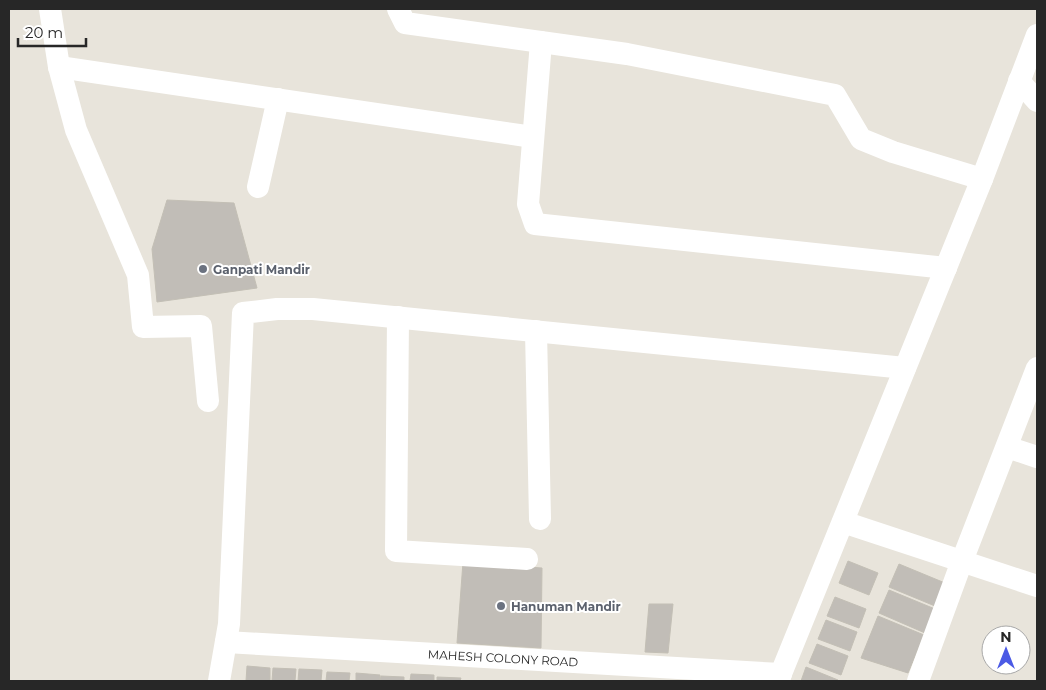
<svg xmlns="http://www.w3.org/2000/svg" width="1046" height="690" font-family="Montserrat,sans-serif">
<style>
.building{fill:#c1bdb7;stroke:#c3bfb5}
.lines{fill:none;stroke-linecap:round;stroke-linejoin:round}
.minor{stroke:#fff;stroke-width:22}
.worship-dot{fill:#6b7280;stroke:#fff;stroke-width:2}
.labels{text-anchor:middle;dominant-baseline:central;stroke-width:4;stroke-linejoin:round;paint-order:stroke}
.worship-label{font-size:12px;font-weight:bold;fill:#5b616d;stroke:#fff;text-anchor:start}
.street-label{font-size:12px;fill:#272727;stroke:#fff}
</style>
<rect width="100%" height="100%" fill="#e8e4db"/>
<g class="building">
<polygon points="167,200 234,203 257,288 157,302 152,249"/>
<polygon points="848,561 878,573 869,595 839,583"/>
<polygon points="463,562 542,568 541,648 457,643"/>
<polygon points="899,564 945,583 935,606 889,587"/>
<polygon points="889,590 935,609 925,633 879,613"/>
<polygon points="835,597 866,609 859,628 827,616"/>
<polygon points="649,604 673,604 668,653 645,652"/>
<polygon points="878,616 924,635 908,673 861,658"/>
<polygon points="826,620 857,632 850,651 818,639"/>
<polygon points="817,644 848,656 841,675 809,663"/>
<polygon points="247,666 270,668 270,681 246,681"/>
<polygon points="806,667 838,680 837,681 801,681"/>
<polygon points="273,668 296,669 295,681 272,681"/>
<polygon points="299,669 322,670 321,681 298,681"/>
<polygon points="327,672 350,673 349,681 326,681"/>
<polygon points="356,673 380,675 380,681 356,681"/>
<polygon points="411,674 434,675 434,681 410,681"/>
<polygon points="381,676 404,677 404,681 380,681"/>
<polygon points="437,677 461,678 460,681 437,681"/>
</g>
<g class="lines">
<g class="minor">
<polyline points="50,9 59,67 76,130 138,275 143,327 201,326 208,401"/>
<polyline points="398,9 405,23 627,54 835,95 861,139 893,152 982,179"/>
<polyline points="541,42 528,204 535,224 946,268"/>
<polyline points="59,67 533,137"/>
<polyline points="1019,81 1037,101"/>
<polyline points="258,187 278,99"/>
<polyline points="398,317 396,551 527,559"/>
<polyline points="536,331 540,519"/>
<polyline points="1007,447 1037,457"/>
<polyline points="843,522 1037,586"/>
<polyline points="226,642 781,674"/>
<polyline points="219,681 229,624 243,313 277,309 313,309 905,368"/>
<polyline points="778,681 982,179 1037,35"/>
<polyline points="918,681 962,561 1037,368"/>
</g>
</g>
<g class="worship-dot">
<circle cx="203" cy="269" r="5"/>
<circle cx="501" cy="606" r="5"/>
</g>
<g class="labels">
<g class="worship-label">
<text x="213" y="269">Ganpati Mandir</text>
<text x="511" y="606">Hanuman Mandir</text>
</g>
<g class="street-label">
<text transform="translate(503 658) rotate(3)">MAHESH COLONY ROAD</text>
</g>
</g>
<rect width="1046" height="690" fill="none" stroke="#272727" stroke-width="20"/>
<g transform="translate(1006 650)"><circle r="24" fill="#ffffff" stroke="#a9a9a9"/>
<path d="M0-4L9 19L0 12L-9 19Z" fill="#4b5ae5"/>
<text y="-8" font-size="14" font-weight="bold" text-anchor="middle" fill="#272727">N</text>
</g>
<path d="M18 38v8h68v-8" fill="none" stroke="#272727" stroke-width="2.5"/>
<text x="25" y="38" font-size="15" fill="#272727" stroke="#ffffff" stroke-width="4" paint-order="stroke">20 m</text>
</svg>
